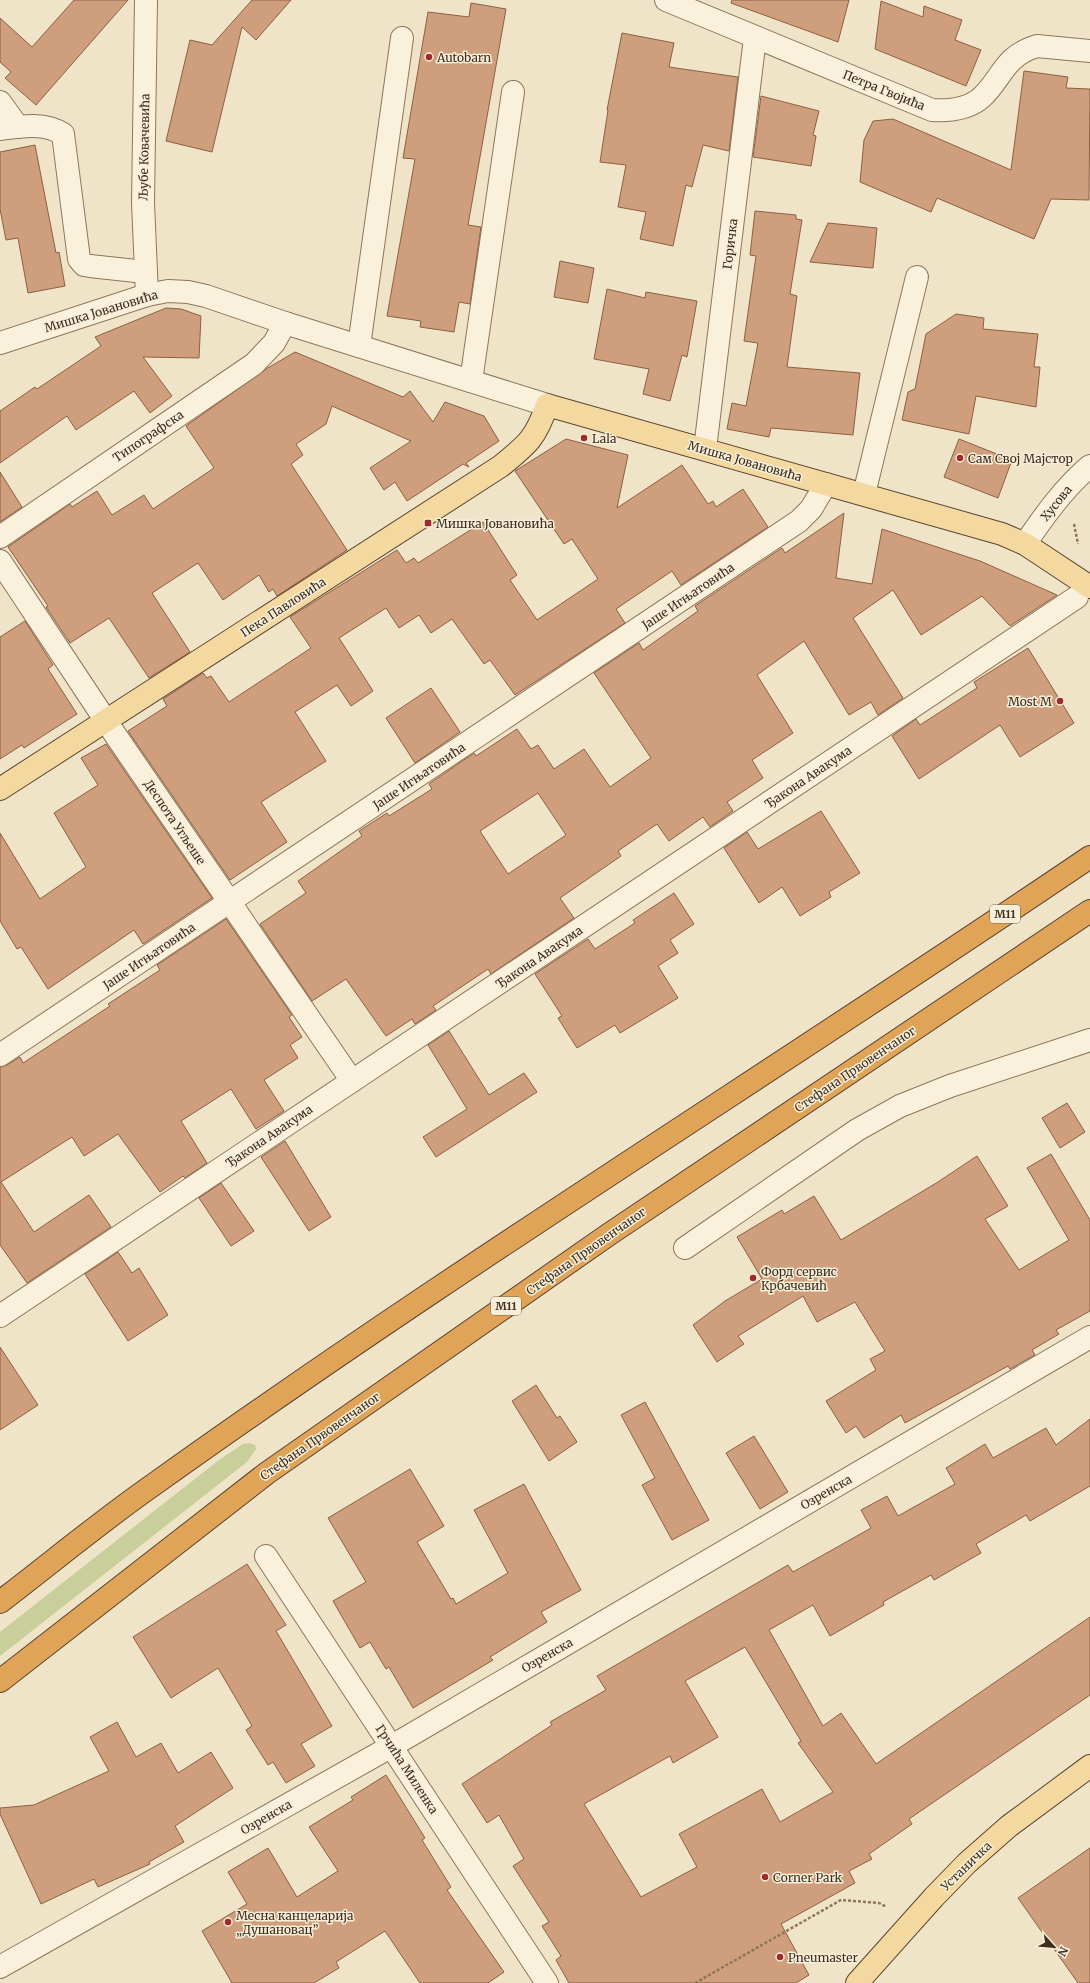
<svg xmlns="http://www.w3.org/2000/svg" width="1090" height="1983" font-family="Merriweather,serif">
<style>
.green{fill:#c9cf9b}
.building{fill:#cf9f7d;stroke:#8d5f41;fill-rule:evenodd}
.lines{fill:none;stroke-linecap:round;stroke-linejoin:round}
.minor-casing{stroke:#8d765c;stroke-width:24}
.major-casing{stroke:#5b4430;stroke-width:24}
.highway-casing{stroke:#5b4430;stroke-width:24}
.path{stroke:#8d765c;stroke-width:2.5;stroke-dasharray:3 2;stroke-linecap:butt}
.minor{stroke:#faf1dc;stroke-width:22}
.major{stroke:#f3d9a0;stroke-width:22}
.highway{stroke:#e0a458;stroke-width:22}
.poi-dot{fill:#9e2a2b;stroke:#f7eed8;stroke-width:1.5}
.labels{text-anchor:middle;dominant-baseline:central;stroke-width:3;stroke-linejoin:round;paint-order:stroke}
.shield{fill:#f7eed8;stroke:#756857;stroke-width:1}
.shield-label{font-size:11px;font-weight:bold;fill:#3d2e20}
.poi-label{font-size:12px;fill:#3d2e20;stroke:#f7eed8;text-anchor:start}
.street-label{font-size:12px;fill:#3d2e20;stroke:#f7eed8}
</style>
<rect width="100%" height="100%" fill="#f0e4c8"/>
<polygon class="green" points="250,1443 255,1445 256,1449 247,1462 0,1656 0,1632 219,1460 243,1444"/>
<g class="building">
<polygon points="74,0 128,0 36,105 5,78 11,72 0,62 0,18 32,47"/>
<polygon points="252,0 291,0 256,40 242,27 212,152 166,141 190,40 212,45"/>
<polygon points="732,0 849,0 838,42 731,3"/>
<polygon points="881,1 923,17 924,6 962,20 955,40 981,50 966,86 875,49"/>
<polygon points="471,3 506,9 468,225 481,227 470,304 459,302 454,332 420,327 421,321 387,316 415,159 403,158 428,12 469,17"/>
<polygon points="622,33 674,43 669,67 738,77 729,151 703,145 692,187 686,185 673,246 640,239 646,212 618,207 626,165 600,162 608,110 607,110"/>
<polygon points="1024,71 1068,77 1066,88 1090,89 1089,200 1051,199 1034,239 937,198 931,212 860,182 864,140 873,121 893,119 1011,170"/>
<polygon points="761,96 819,111 813,135 816,136 811,166 753,157"/>
<polygon points="35,145 56,253 59,252 65,286 28,293 18,238 6,240 0,209 0,152"/>
<polygon points="755,211 796,215 796,219 802,220 790,294 797,296 787,367 860,373 853,435 771,428 769,437 727,429 732,403 746,406 758,343 744,341 756,256 750,255"/>
<polygon points="828,223 877,228 873,268 810,262"/>
<polygon points="560,261 594,268 588,303 554,297"/>
<polygon points="607,289 645,298 646,292 697,301 687,357 682,355 670,401 643,394 649,369 594,359"/>
<polygon points="166,308 181,309 201,316 199,358 143,357 172,396 150,413 134,391 76,430 67,416 0,463 0,411 35,387 37,389 101,346 95,337"/>
<polygon points="956,314 984,318 983,329 1038,334 1034,367 1040,367 1036,407 976,396 969,434 902,420 908,392 915,389 926,334"/>
<polygon points="295,352 403,397 410,391 433,422 445,402 484,416 499,441 466,463 469,467 463,464 407,501 395,482 384,490 370,468 411,441 332,406 326,424 296,444 303,455 291,464 347,550 277,596 273,589 269,592 259,575 223,600 198,563 152,593 190,652 149,678 109,618 70,643 46,607 48,606 8,547 70,504 72,507 97,491 112,515 144,495 153,509 214,468 186,426 266,369"/>
<polygon points="566,439 628,455 617,508 682,465 708,504 713,501 716,507 743,489 768,527 681,585 672,571 616,609 625,623 515,695 490,660 484,664 452,619 431,633 419,615 399,628 386,608 339,638 373,691 351,706 337,685 295,712 326,761 261,802 287,842 230,880 128,731 167,706 163,699 203,673 207,678 211,676 229,702 311,648 290,617 397,550 406,563 414,558 418,563 483,522 517,575 510,580 537,620 598,579 572,539 564,544 515,471"/>
<polygon points="959,439 1012,460 998,498 944,477"/>
<polygon points="0,472 22,507 0,522"/>
<path d="M844,513l-8,65 36,6 10,-55 98,32 77,34 -47,31 -28,-30 -61,39 -28,-45 -40,28 50,80 -25,17 -7,-13 -22,13 -45,-74 -47,34 36,58 -41,27 11,18 -36,24 6,9 -23,16 -7,-10 -34,24 -12,-17 -39,27 3,5 -61,42 14,20 -83,56 -3,-5 -55,37 3,4 -21,14 -3,-5 -26,17 -40,-57 -34,22 -52,-77 46,-31 -8,-12 64,-45 -3,-5 28,-18 2,3 43,-27 -3,-5 45,-31 2,3 41,-27 14,20 7,-4 16,24 30,-20 26,38 41,-29 -57,-85 45,-30 4,7 55,-39 -3,-5 87,-58 3,5zM538,793l28,42 -58,39 -28,-43z"/>
<polygon points="25,621 53,665 48,669 77,714 24,748 22,745 0,759 0,637"/>
<polygon points="1028,648 1074,723 1020,757 1000,725 919,779 892,736 916,719 920,725 977,688 974,682"/>
<polygon points="431,688 460,732 415,763 386,718"/>
<polygon points="106,744 212,898 143,944 134,930 48,989 21,947 17,949 0,921 0,833 40,899 86,867 54,813 98,785 81,758"/>
<polygon points="821,811 860,873 829,892 831,897 800,916 782,887 759,903 724,848 747,832 758,849"/>
<polygon points="674,893 694,924 670,940 678,953 658,966 678,998 620,1033 615,1025 577,1048 558,1018 562,1016 535,974 588,939 595,949 635,923 633,920"/>
<polygon points="226,919 292,1015 289,1017 302,1037 290,1045 298,1058 264,1080 284,1111 256,1129 231,1089 181,1121 207,1163 185,1178 183,1176 160,1192 118,1134 84,1156 72,1137 1,1182 34,1232 89,1195 111,1227 27,1283 0,1245 0,1067 7,1065 20,1057 23,1063 110,1006 108,1004 160,970 157,965"/>
<polygon points="449,1031 489,1095 524,1073 537,1092 436,1157 423,1137 467,1109 428,1045"/>
<polygon points="1067,1103 1085,1132 1060,1148 1042,1118"/>
<polygon points="285,1141 331,1217 309,1231 261,1157"/>
<polygon points="1051,1154 1090,1220 1090,1311 1056,1330 1059,1334 1032,1350 1035,1355 1033,1356 1010,1369 1008,1366 905,1423 901,1415 864,1438 856,1426 846,1433 826,1401 876,1370 870,1359 885,1351 855,1302 817,1322 803,1296 738,1336 744,1344 717,1362 693,1325 725,1301 762,1279 737,1237 782,1210 784,1214 814,1196 841,1240 938,1182 977,1156 1008,1206 985,1219 1019,1270 1069,1240 1027,1168"/>
<polygon points="221,1183 254,1231 231,1246 199,1198"/>
<polygon points="118,1252 132,1273 139,1268 168,1315 128,1341 85,1274"/>
<polygon points="0,1347 38,1405 0,1430"/>
<polygon points="536,1385 557,1418 560,1416 577,1442 549,1461 512,1401"/>
<polygon points="645,1402 709,1520 672,1540 642,1485 655,1478 621,1415"/>
<path d="M1090,1419v67l-60,35 -4,-6 -50,29 5,9 -47,27 -3,-5 -48,27 1,3 -54,31 -17,-31 -44,25 54,96 18,-13 35,51 214,-147v78l-181,124 3,5 -43,30 3,5 -23,12 6,12 -74,41 28,51 -13,8h-227l-13,-23 5,-4 -19,-30 7,-4 -36,-56 11,-7 -25,-44 -12,8 -25,-39 90,-59 -2,-3 56,-32 -9,-14 191,-111 5,7 78,-44 -10,-18 26,-14 11,20 57,-32 -9,-16 39,-24 8,14 53,-30 10,17zM745,1647l56,94 -3,2 35,49 -53,30 -18,-33 -83,45 18,33 -56,30 -57,-93 86,-48 3,7 45,-26 -33,-56z"/>
<polygon points="754,1436 788,1492 760,1509 726,1453"/>
<polygon points="410,1469 444,1526 417,1542 451,1599 453,1598 456,1604 508,1573 474,1510 524,1484 581,1590 541,1612 547,1622 490,1657 493,1660 413,1708 389,1667 386,1669 370,1642 360,1648 333,1601 366,1582 328,1518"/>
<polygon points="247,1564 286,1625 276,1631 332,1726 301,1744 315,1766 286,1783 273,1762 268,1765 246,1730 252,1726 218,1668 171,1698 133,1637"/>
<polygon points="117,1722 136,1757 161,1743 178,1773 211,1752 233,1788 175,1826 184,1842 149,1862 150,1864 98,1887 94,1879 41,1904 0,1814 0,1808 34,1805 109,1771 90,1737"/>
<polygon points="386,1775 425,1838 422,1840 451,1887 447,1890 504,1972 488,1983 420,1983 385,1931 336,1962 339,1968 314,1983 232,1983 202,1931 247,1904 228,1872 268,1848 297,1897 338,1871 309,1827 353,1800 351,1797"/>
<polygon points="1090,1848 1090,1983 1078,1983 1018,1898"/>
</g>
<g class="lines">
<g class="minor-casing">
<g id="minor">
<polyline points="146,0 143,203 147,295"/>
<path d="M666,0l266,110c17,1 37,-1 50,-13 21,-20 22,-41 55,-51l53,5"/>
<polyline points="0,102 18,127"/>
<path d="M0,129c21,-3 45,-7 63,5l16,125 5,6 6,1 55,6"/>
<polyline points="0,343 147,295 168,291 188,292 206,296 285,323 547,405"/>
<polyline points="359,346 402,38"/>
<polyline points="471,381 513,92"/>
<polyline points="705,449 755,38"/>
<polyline points="864,494 917,277"/>
<polyline points="0,537 254,364 274,343 285,323"/>
<path d="M1025,544c19,-28 39,-56 65,-78"/>
<polyline points="0,561 112,730 352,1081"/>
<polyline points="0,1055 799,521 811,509 826,484"/>
<polyline points="685,1248 857,1130 900,1106 950,1086 1090,1040"/>
<polyline points="0,1316 1077,597"/>
<polyline points="266,1556 547,1983"/>
<polyline points="0,1967 392,1746 1090,1337"/>
</g>
</g>
<g class="major-casing">
<g id="major">
<path d="M0,789l501,-323c26,-21 35,-28 46,-61l455,129 23,10 65,43"/>
<polyline points="857,1983 934,1897 967,1863 1009,1826 1090,1766"/>
</g>
</g>
<g class="highway-casing">
<g id="highway">
<path d="M0,1602c51,-39 100,-80 153,-117 306,-219 626,-417 937,-628"/>
<polyline points="0,1681 267,1473 608,1235 1090,911"/>
</g>
</g>
<g class="path">
<polyline points="1074,524 1078,544"/>
<polyline points="695,1983 841,1900 879,1903 887,1907"/>
</g>
<use href="#minor" class="minor"/>
<use href="#major" class="major"/>
<use href="#highway" class="highway"/>
</g>
<g class="poi-dot">
<circle cx="429" cy="57" r="4"/>
<circle cx="584" cy="438" r="4"/>
<circle cx="960" cy="458" r="4"/>
<rect x="424" y="519" width="8" height="8" rx="2"/>
<circle cx="1060" cy="701" r="4"/>
<circle cx="753" cy="1278" r="4"/>
<circle cx="765" cy="1877" r="4"/>
<circle cx="228" cy="1922" r="4"/>
<circle cx="780" cy="1957" r="4"/>
</g>
<g class="labels">
<g class="shield">
<rect x="990" y="905" width="30" height="18" rx="3"/>
<rect x="491" y="1297" width="30" height="18" rx="3"/>
</g>
<g class="shield-label">
<text x="1005" y="914">M11</text>
<text x="506" y="1306">M11</text>
</g>
<g class="poi-label">
<text x="437" y="57">Autobarn</text>
<text x="592" y="438">Lala</text>
<text x="968" y="458">Сам Свој Мајстор</text>
<text x="436" y="523">Мишка Јовановића</text>
<text x="1052" y="701" text-anchor="end">Most M</text>
<text x="761" y="1271">Форд сервис<tspan x="761" dy="14">Крбачевић</tspan></text>
<text x="773" y="1877">Corner Park</text>
<text x="236" y="1915">Месна канцеларија<tspan x="236" dy="14">„Душановац”</tspan></text>
<text x="788" y="1957">Pneumaster</text>
</g>
<g class="street-label">
<text transform="translate(884 90) rotate(22)">Петра Гвојића</text>
<text transform="translate(144 147) rotate(-89)">Љубе Ковачевића</text>
<text transform="translate(730 244) rotate(-83)">Горичка</text>
<text transform="translate(101 311) rotate(-17)">Мишка Јовановића</text>
<text transform="translate(148 436) rotate(-34)">Типографска</text>
<text transform="translate(745 461) rotate(16)">Мишка Јовановића</text>
<text transform="translate(1056 503) rotate(-51)">Хусова</text>
<text transform="translate(688 596) rotate(-34)">Јаше Игњатовића</text>
<text transform="translate(283 607) rotate(-33)">Пека Павловића</text>
<text transform="translate(419 776) rotate(-34)">Јаше Игњатовића</text>
<text transform="translate(808 777) rotate(-34)">Ђакона Авакума</text>
<text transform="translate(175 822) rotate(56)">Деспота Угљеше</text>
<text transform="translate(149 956) rotate(-34)">Јаше Игњатовића</text>
<text transform="translate(539 957) rotate(-34)">Ђакона Авакума</text>
<text transform="translate(855 1069) rotate(-34)">Стефана Првовенчаног</text>
<text transform="translate(269 1136) rotate(-34)">Ђакона Авакума</text>
<text transform="translate(586 1251) rotate(-35)">Стефана Првовенчаног</text>
<text transform="translate(320 1436) rotate(-35)">Стефана Првовенчаног</text>
<text transform="translate(826 1492) rotate(-30)">Озренска</text>
<text transform="translate(547 1655) rotate(-30)">Озренска</text>
<text transform="translate(407 1769) rotate(57)">Грчића Миленка</text>
<text transform="translate(266 1817) rotate(-30)">Озренска</text>
<text transform="translate(966 1866) rotate(-44)">Устаничка</text>
</g>
</g>
<g transform="translate(1054 1947) rotate(117)" stroke="#f7eed8" stroke-width="3" paint-order="stroke">
<path d="M0-3L7 15L0 10L-7 15Z" fill="#3d2e20"/>
<text y="-6" font-size="11" font-weight="bold" text-anchor="middle" fill="#3d2e20">N</text>
</g>
</svg>
